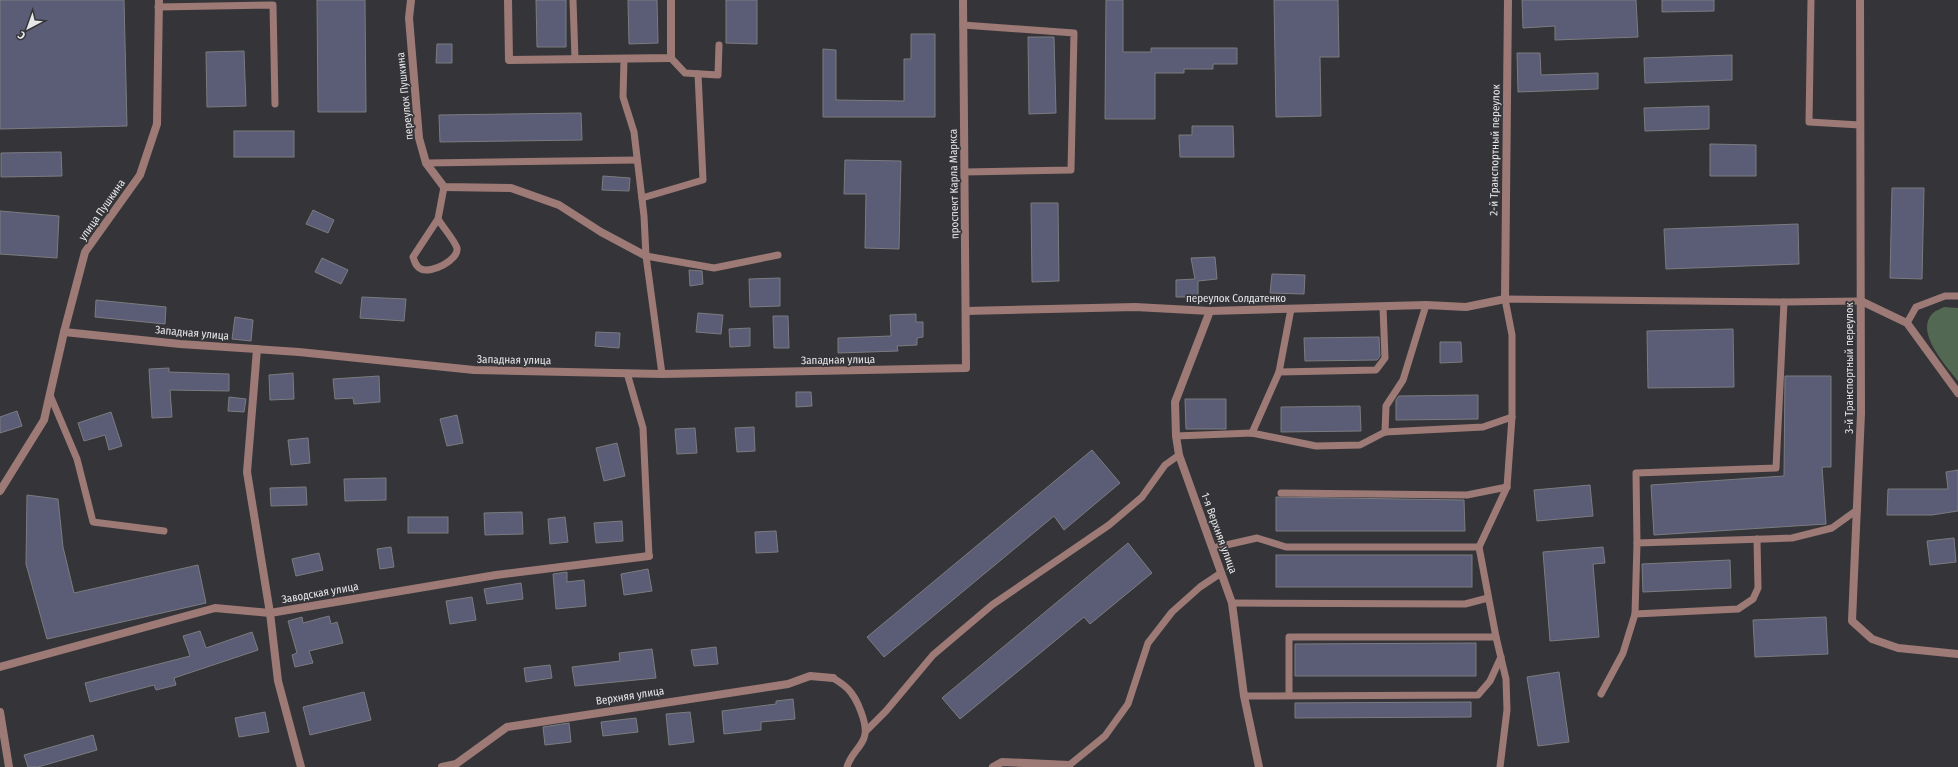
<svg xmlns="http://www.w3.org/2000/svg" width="1958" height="767" font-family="'Fira Sans Condensed',sans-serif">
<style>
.forest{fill:#536853}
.building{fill:#5b5c75;stroke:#7b7c80}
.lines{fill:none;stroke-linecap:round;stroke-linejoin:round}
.lane{stroke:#9d7a76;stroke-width:7}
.street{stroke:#9d7a76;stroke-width:8}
.labels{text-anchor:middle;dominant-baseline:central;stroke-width:3.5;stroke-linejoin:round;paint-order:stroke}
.street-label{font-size:11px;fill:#e6e7e9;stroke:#353539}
</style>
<rect width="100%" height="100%" fill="#353539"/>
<path class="forest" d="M1944,307l14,1v73c-12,-16 -44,-49 -25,-68 3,-3 8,-4 11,-6z"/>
<g class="building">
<polygon points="0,0 124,0 127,126 0,129"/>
<polygon points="317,0 365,0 366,112 318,112"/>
<polygon points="536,0 566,0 566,47 537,47"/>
<polygon points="628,0 657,0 658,43 629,44"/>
<polygon points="726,0 757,0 757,44 726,43"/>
<polygon points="1106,0 1123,0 1123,52 1151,52 1151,48 1237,48 1237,64 1213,64 1213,69 1184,69 1184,73 1155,73 1155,119 1105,119"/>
<polygon points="1274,0 1338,0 1339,57 1320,57 1321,116 1276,117"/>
<polygon points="1522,0 1636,0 1638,37 1555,40 1555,26 1523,28"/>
<polygon points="1662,0 1714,0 1714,11 1662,12"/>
<polygon points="911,34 935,34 935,117 823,117 823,49 836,50 836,100 904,101 904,59 911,59"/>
<polygon points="1028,37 1054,37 1056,113 1029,114"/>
<polygon points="437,44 452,44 452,63 436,63"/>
<polygon points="244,51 246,106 207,107 206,52"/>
<polygon points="1517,53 1540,53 1541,75 1598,73 1598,89 1518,92"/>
<polygon points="1732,55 1732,80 1645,83 1644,58"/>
<polygon points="1709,106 1709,129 1645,131 1644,108"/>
<polygon points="581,113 582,140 440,142 439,115"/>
<polygon points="1192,126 1233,126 1234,157 1180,157 1179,135 1192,135"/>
<rect x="234" y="131" width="60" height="26"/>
<polygon points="1710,144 1756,145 1756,176 1710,176"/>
<polygon points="61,152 62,176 1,177 1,153"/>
<polygon points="845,160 901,161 899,249 865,248 866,194 844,194"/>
<polygon points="603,176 630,178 629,191 602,190"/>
<polygon points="1892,188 1924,188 1922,279 1890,278"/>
<polygon points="1031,203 1058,203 1059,281 1032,282"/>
<polygon points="313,210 334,220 328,233 306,224"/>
<polygon points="0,211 59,216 57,258 0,254"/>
<polygon points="1798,224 1799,264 1666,269 1664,229"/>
<polygon points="1215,257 1217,279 1198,281 1198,297 1176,297 1176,280 1195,279 1191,258"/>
<polygon points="322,258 348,270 341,284 315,272"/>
<polygon points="689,270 702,271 703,284 690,286"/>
<polygon points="1272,274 1305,275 1304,294 1270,293"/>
<polygon points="780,278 780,306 750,307 749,279"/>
<polygon points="362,297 406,299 404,321 360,318"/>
<polygon points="96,300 166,307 165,324 95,317"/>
<polygon points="698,313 723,315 721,334 696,332"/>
<polygon points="916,314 916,322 923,322 923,337 917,338 917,345 897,346 898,351 838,353 838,338 891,336 890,315"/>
<polygon points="773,316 788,316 789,348 774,348"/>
<polygon points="235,317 253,320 251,341 232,339"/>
<polygon points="750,328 750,346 730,347 729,329"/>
<polygon points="1733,329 1734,387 1648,388 1647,331"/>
<polygon points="596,332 620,333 619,348 595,346"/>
<polygon points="1379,337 1380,356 1377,360 1305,361 1304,338"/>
<polygon points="1440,342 1461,342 1462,362 1440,363"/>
<polygon points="169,368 169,372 229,374 229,391 170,390 172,417 152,418 149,369"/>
<polygon points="293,373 294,399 270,400 269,375"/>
<polygon points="379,376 380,402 354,404 353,398 335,399 333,379"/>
<polygon points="1785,376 1831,376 1831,467 1822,467 1826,524 1654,535 1651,485 1784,476"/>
<polygon points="796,392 811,392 812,406 796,407"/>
<polygon points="1478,395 1478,419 1396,420 1396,400 1399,396"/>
<polygon points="229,397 246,399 244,412 228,411"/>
<polygon points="1185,399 1226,399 1226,429 1186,429"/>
<polygon points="1360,406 1361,431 1281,432 1281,407"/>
<polygon points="17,411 22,426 0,433 0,417"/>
<polygon points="111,412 122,446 109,450 105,435 84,441 78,423"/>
<polygon points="457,415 463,443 447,446 440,419"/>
<polygon points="754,427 755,451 737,452 735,428"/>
<polygon points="695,428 697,453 677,454 675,429"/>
<polygon points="308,438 310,463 291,465 288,440"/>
<polygon points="617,443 625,476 604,481 596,448"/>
<polygon points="1092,450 1120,483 1064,530 1054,516 884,657 867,637"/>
<polygon points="1958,470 1958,511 1932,515 1887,515 1888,489 1948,489 1946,472"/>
<polygon points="386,478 386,500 345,501 344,479"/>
<polygon points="1590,485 1593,516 1537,521 1534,490"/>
<polygon points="306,487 307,505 271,506 270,488"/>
<polygon points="27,495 58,499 63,547 74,593 198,565 206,603 47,639 26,564"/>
<polygon points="1276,497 1464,500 1465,531 1276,531"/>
<polygon points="522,512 523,534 485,535 484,513"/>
<rect x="408" y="517" width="40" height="16"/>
<polygon points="565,517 568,542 550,544 548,519"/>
<polygon points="622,521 623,541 596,543 594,523"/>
<polygon points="776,531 778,552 756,553 755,532"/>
<polygon points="1954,538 1956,562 1930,565 1927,541"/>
<polygon points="1128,543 1152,573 1090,624 1084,617 960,719 942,698"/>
<polygon points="391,547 394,567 380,569 377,549"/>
<polygon points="1603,547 1605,563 1593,564 1599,637 1550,641 1543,552"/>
<polygon points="319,553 323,570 296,576 292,559"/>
<rect x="1276" y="555" width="196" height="32"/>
<polygon points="1730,560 1731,588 1643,592 1642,564"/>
<polygon points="648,569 652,591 624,595 621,574"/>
<polygon points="567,572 567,582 584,580 586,606 556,609 553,574"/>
<polygon points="521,583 523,599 487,604 484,589"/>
<polygon points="472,597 476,620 450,624 446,601"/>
<polygon points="329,616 331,624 337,622 343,643 309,651 313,663 295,667 292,655 297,653 288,621 302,617 303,623"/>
<polygon points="1826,617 1828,654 1755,657 1753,620"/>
<polygon points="200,631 206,648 252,632 258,650 174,678 176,685 156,690 154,685 90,702 85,683 190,656 183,636"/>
<polygon points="1476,643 1476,676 1295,676 1295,644"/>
<polygon points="716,647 718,664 694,666 691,650"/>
<polygon points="652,649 656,678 575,686 572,667 620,661 619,653"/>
<polygon points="550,665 552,678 526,682 524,668"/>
<polygon points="1559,672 1569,742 1538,746 1527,677"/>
<polygon points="364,692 371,720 310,735 303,707"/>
<polygon points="793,699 795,719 761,722 761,730 724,734 722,711 776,704 776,701"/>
<polygon points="1471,702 1471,717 1295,718 1295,703"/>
<polygon points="265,712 269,732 239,737 235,718"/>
<polygon points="690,712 694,742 669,745 666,714"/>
<polygon points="636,718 638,732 603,736 601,722"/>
<polygon points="569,723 571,742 545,745 543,727"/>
<polygon points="93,735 97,750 38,767 28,767 24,755"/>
</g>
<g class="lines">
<g class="lane">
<polyline points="573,0 575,59"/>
<polyline points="1811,0 1809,122 1860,125"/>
<polyline points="158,7 273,5 275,104"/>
<polyline points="963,25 1074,33 1071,170 965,172"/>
<polyline points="671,58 685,73 718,75 719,45"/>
<polyline points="624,59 623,97 634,132 644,216 646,256 662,374"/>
<polyline points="426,163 637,160"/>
<polyline points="642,198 703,180 698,74"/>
<path d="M438,219c4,7 17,22 19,29 2,12 -26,26 -36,21 -5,-2 -6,-7 -8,-12l25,-38 6,-32"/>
<polyline points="646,256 714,268 778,255"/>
<polyline points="1907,323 1916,307 1945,296 1958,296"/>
<polyline points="1279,372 1376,370 1385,358 1383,307"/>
<polyline points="627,373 643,428 649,556"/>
<polyline points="50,395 77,459 93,522 164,531"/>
<polyline points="1385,432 1386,406 1403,380 1426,305"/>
<polyline points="1252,433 1279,372 1291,309"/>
<polyline points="1176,436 1252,433 1316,446 1360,445 1385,432 1483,427 1512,417"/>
<polyline points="1281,493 1467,495 1507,487"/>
<polyline points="1637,543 1636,473 1776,468 1784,302 1861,301"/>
<polyline points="1213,548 1257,538 1286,547 1479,547"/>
<polyline points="1232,603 1465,604 1488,598"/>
<polyline points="1635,614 1738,609 1753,599 1758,588 1757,539"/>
<path d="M833,678c5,3 11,7 15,11 9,9 21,37 16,49 -4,11 -13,15 -17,29"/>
<polyline points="1601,694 1623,653 1635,614 1637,543 1792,538 1832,528 1857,510"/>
<polyline points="1289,695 1289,637 1496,637"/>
<polyline points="1244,696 1478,695 1490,681 1501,657"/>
<polyline points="867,730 886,711 933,655 992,605 1109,525 1142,497 1165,465 1179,455"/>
<polyline points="1067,767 1105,736 1128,704 1148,643 1172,612 1200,587 1221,573"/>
<polyline points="1500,767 1507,710 1506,679 1496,637 1479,547 1507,487 1512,417 1512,335 1505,299 1784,302"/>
</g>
<g class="street">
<polyline points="411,0 409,18 419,138 426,163 444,187 511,188 559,205 601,232 646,256"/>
<polyline points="508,0 509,60 671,58 671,0"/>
<polyline points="1860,0 1861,413 1852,621 1872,639 1898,648 1958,654"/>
<polyline points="1861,301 1907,323 1958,393"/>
<polyline points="966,311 1135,307 1210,311 1426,305 1466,307 1505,299 1508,0"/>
<polyline points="1210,311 1175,402 1176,436 1179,455 1232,603 1244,696 1259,767"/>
<polyline points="64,332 180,344 299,352 474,370 662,374 966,368 963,0"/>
<polyline points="257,349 247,472 270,613 278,681 301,767"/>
<polyline points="0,491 44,420 64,332 85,252 140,175 157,124 159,0"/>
<polyline points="0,667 215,608 270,613 496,575 649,556"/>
<polyline points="0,712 9,767"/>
<polyline points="442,767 456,764 507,727 788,684 810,676 833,678"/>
<polyline points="993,767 1002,762 1069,765"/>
</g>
</g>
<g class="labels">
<g class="street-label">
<text transform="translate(405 96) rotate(-96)">переулок Пушкина</text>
<text transform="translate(1495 150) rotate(-89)">2-й Транспортный переулок</text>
<text transform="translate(954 184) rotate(-91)">проспект Карла Маркса</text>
<text transform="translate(102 210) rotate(-55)">улица Пушкина</text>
<text x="1236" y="298">переулок Солдатенко</text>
<text transform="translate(192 333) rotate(5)">Западная улица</text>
<text transform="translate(514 360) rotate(1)">Западная улица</text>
<text transform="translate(838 360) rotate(-1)">Западная улица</text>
<text transform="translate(1849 368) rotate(-90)">3-й Транспортный переулок</text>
<text transform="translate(1219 533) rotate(70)">1-я Верхняя улица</text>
<text transform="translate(320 593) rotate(-10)">Заводская улица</text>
<text transform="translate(630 696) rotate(-9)">Верхняя улица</text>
</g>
</g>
<g transform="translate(28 28) rotate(221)" stroke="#353539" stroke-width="3" paint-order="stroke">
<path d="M0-3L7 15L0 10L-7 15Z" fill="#e6e7e9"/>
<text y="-6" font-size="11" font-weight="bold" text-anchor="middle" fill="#e6e7e9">С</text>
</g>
</svg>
